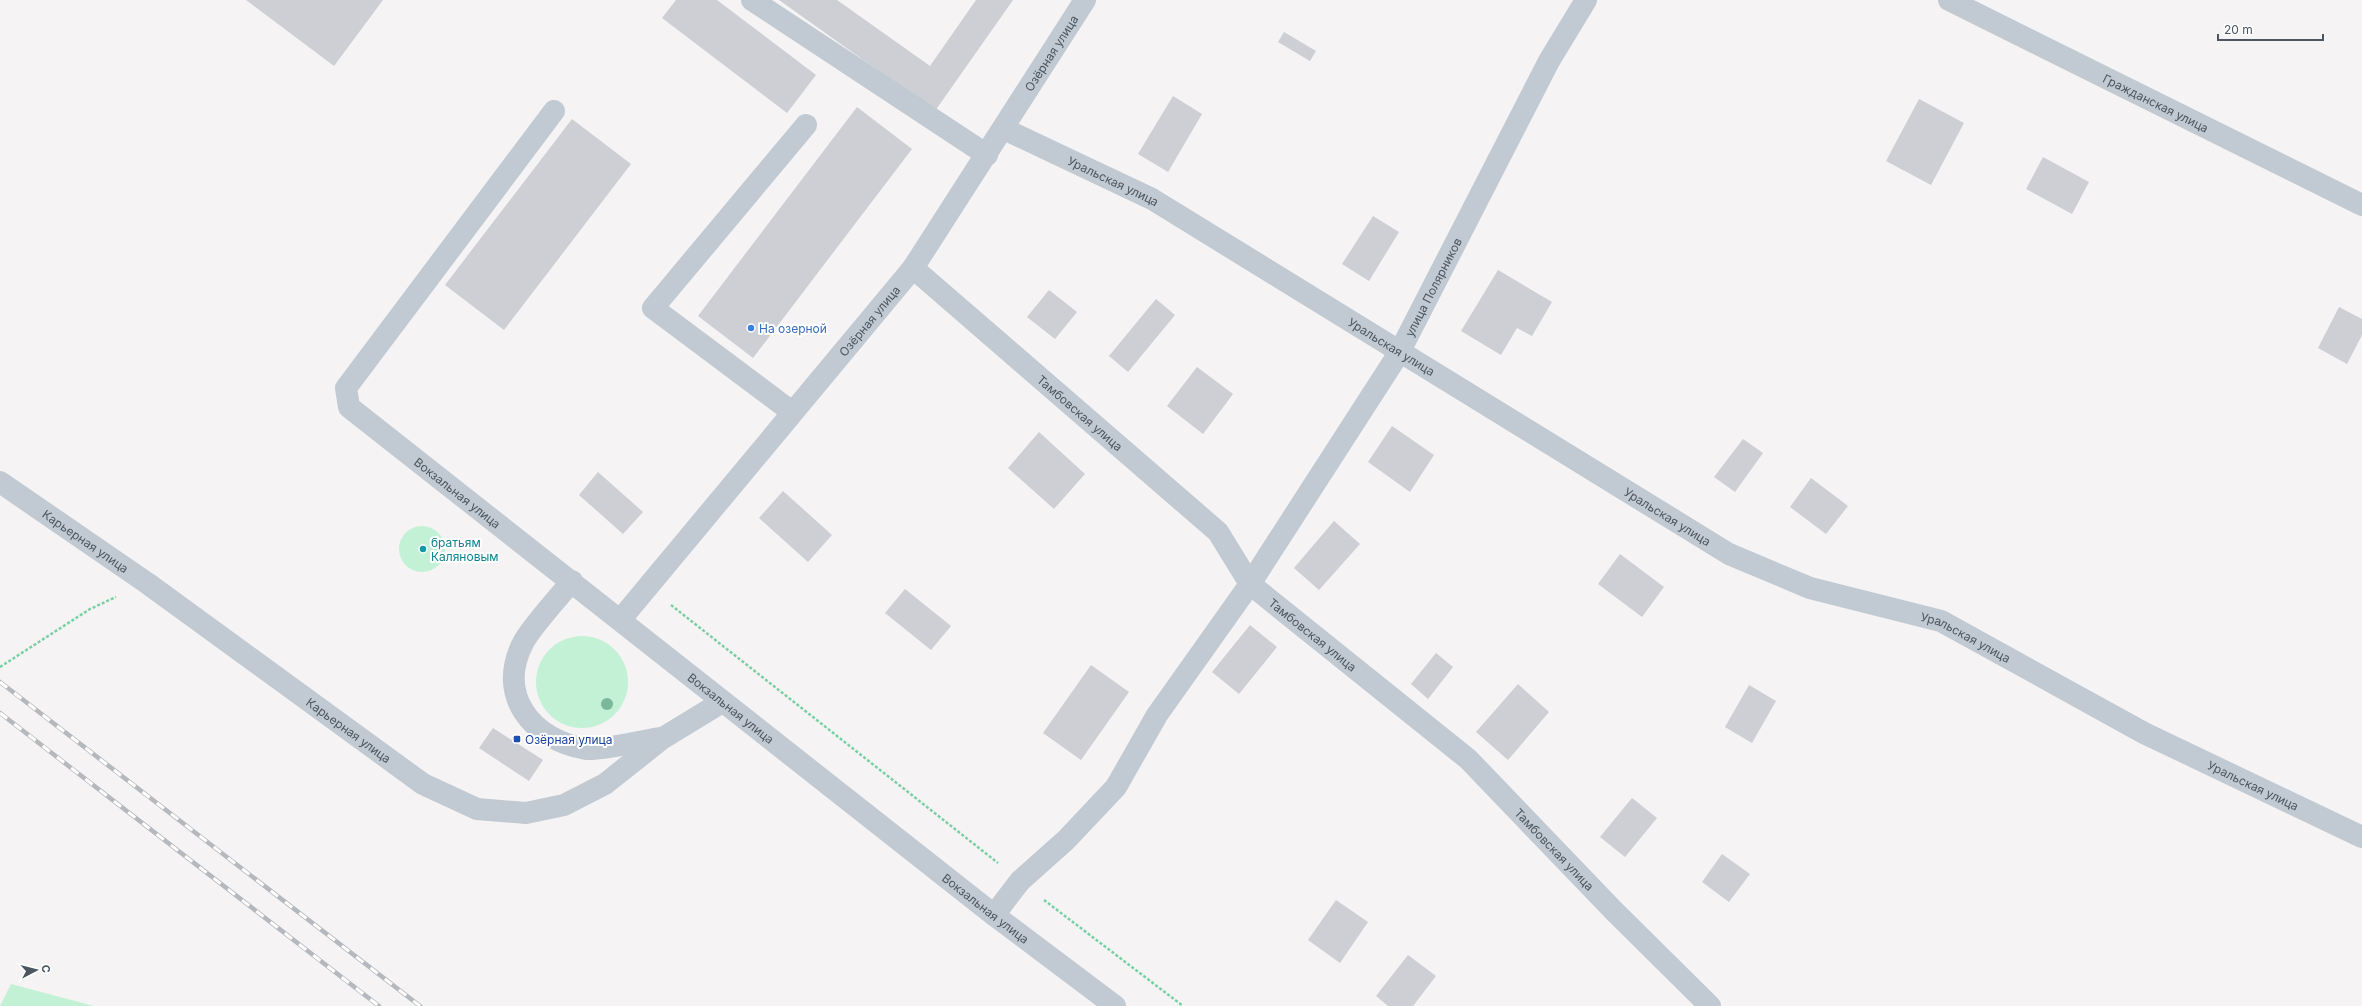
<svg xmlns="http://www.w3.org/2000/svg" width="2362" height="1006" font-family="Inter,sans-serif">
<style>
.green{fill:#c3f1d5}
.building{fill:#cdcfd5}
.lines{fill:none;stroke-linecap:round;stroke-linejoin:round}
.path{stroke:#7ad0a6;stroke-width:2.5;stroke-dasharray:3 2;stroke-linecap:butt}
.minor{stroke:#c1cad2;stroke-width:22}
.rail-casing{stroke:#b5b8bd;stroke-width:4.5}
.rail{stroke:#fff;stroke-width:3;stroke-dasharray:9;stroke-linecap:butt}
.tree{fill:#7bb799}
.shop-dot{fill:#3f7fe0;stroke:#fff;stroke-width:1.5}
.culture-dot{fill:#0f9aa8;stroke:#fff;stroke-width:1.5}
.transit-dot{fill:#1a4fb4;stroke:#fff;stroke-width:1.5}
.labels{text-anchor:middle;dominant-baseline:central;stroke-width:4;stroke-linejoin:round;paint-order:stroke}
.street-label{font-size:12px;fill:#4a5661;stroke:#fff}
.shop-label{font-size:12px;fill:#366cbe;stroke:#fff;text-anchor:start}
.culture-label{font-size:12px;fill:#0d838f;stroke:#fff;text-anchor:start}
.transit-label{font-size:12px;fill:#164399;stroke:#fff;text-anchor:start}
</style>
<rect width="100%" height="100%" fill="#f5f3f3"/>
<g class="green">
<circle cx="422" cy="549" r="23"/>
<circle cx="582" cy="682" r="46"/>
<polygon points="11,984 94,1006 0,1006"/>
</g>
<g class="building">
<polygon points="246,0 383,0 334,66"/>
<polygon points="676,0 717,0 816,75 787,113 662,18"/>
<polygon points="779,0 837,0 930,66 976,0 1013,0 935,111"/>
<polygon points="1284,32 1316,51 1310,61 1278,42"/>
<polygon points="1173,96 1202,114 1168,172 1138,154"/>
<polygon points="1919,99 1964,123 1931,185 1886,161"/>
<polygon points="857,107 912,149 753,358 698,316"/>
<polygon points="572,119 631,164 504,330 445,285"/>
<polygon points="2043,157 2089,182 2072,214 2026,189"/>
<polygon points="1373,216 1399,232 1369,281 1342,264"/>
<polygon points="1498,270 1552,302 1532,336 1517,328 1501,355 1461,331"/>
<polygon points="1049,290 1077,312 1055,339 1027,317"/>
<polygon points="1156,299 1175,315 1128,372 1109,356"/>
<polygon points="2339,307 2362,319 2362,335 2347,364 2318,348"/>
<polygon points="1197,367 1233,394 1203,434 1167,406"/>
<polygon points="1392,426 1434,455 1410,492 1368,462"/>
<polygon points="1039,432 1085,474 1054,509 1008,468"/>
<polygon points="1743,439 1763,453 1735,492 1714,477"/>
<polygon points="598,472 643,512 623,534 579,495"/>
<polygon points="1811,478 1848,506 1826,534 1790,507"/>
<polygon points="783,491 832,535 808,562 759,518"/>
<polygon points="1334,521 1360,544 1319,590 1294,568"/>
<polygon points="1620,554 1664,587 1642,617 1598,584"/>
<polygon points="905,589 951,626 931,650 885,613"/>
<polygon points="1250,625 1277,647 1239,694 1212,672"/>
<polygon points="1436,653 1453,667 1428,699 1411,684"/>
<polygon points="1091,665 1129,692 1081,760 1043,733"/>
<polygon points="1518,684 1549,712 1508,760 1476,732"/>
<polygon points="1749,685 1776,701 1752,743 1725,727"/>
<polygon points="493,728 543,760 529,781 479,748"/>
<polygon points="1632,798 1657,818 1625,857 1600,837"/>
<polygon points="1722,854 1750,874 1729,902 1702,882"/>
<polygon points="1336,900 1368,922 1340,963 1308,940"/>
<polygon points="1408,955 1436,976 1413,1006 1388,1006 1376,996"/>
</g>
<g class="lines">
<g class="path">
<polyline points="671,605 998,863"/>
<polyline points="0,667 90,609 116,597"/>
<polyline points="1044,900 1183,1006"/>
</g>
<g class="minor">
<polyline points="752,0 987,155"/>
<path id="s1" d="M1949,0l413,205"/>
<path id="s2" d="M554,111l-208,277 3,19 645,508 121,91"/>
<path id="s3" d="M1004,129l148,70 577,355 81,34 131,33 203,112 218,104"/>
<path id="s4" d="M913,268l305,264 32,52 218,175 146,152 96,95"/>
<polyline points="792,412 653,308 806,125"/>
<path id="s5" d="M0,482l147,101 276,201 54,25 49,4 38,-8 41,-21 58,-46 59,-36"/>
<path d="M572,581c-14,17 -38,43 -48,60 -29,54 8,99 62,108 13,2 60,-9 75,-11"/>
<path id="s6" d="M621,619l292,-351 172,-268"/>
<path id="s7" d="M994,915l26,-34 46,-41 50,-53 41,-72 93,-131 149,-231 150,-292 37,-61"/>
</g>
<g class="rail-casing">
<g id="rail">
<polyline points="0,682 420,1006"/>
<polyline points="0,713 379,1006"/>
</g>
</g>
<use href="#rail" class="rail"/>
</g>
<circle class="tree" cx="607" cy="704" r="6"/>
<circle class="shop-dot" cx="751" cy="328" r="4"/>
<circle class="culture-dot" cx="423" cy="549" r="4"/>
<rect class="transit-dot" x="513" y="735" width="8" height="8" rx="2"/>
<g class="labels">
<g class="street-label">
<text stroke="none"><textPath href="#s6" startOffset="712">Озёрная улица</textPath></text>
<text stroke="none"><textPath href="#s1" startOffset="231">Гражданская улица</textPath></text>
<text stroke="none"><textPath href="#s3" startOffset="121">Уральская улица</textPath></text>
<text stroke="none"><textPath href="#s7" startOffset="770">улица Полярников</textPath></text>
<text stroke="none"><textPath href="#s6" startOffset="388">Озёрная улица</textPath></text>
<text stroke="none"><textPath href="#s3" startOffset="445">Уральская улица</textPath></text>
<text stroke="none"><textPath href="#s4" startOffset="221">Тамбовская улица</textPath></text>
<text stroke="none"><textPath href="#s2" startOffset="504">Вокзальная улица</textPath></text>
<text stroke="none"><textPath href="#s3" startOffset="769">Уральская улица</textPath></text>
<text stroke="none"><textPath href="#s5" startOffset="104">Карьерная улица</textPath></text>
<text stroke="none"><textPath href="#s4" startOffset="545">Тамбовская улица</textPath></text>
<text stroke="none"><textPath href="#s3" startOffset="1093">Уральская улица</textPath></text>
<text stroke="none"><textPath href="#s2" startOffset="852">Вокзальная улица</textPath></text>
<text stroke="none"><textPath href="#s5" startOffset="428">Карьерная улица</textPath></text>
<text stroke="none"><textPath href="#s3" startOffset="1417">Уральская улица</textPath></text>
<text stroke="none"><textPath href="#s4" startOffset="869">Тамбовская улица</textPath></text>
<text stroke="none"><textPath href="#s2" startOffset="1176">Вокзальная улица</textPath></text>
</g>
<g class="shop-label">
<text x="759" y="328">На озерной</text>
</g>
<g class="culture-label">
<text x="431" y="542">братьям<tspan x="431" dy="14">Каляновым</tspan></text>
</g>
<g class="transit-label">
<text x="525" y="739">Озёрная улица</text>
</g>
</g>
<g transform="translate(36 970) rotate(83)" stroke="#ffffff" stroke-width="3" paint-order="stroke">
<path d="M0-3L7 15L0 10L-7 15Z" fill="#4a5661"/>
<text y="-6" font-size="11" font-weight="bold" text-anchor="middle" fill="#4a5661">С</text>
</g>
<path d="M2218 34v6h105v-6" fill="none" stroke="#4a5661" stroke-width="2"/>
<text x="2224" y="34" font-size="12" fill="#4a5661" stroke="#ffffff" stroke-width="3" paint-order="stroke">20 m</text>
</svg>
